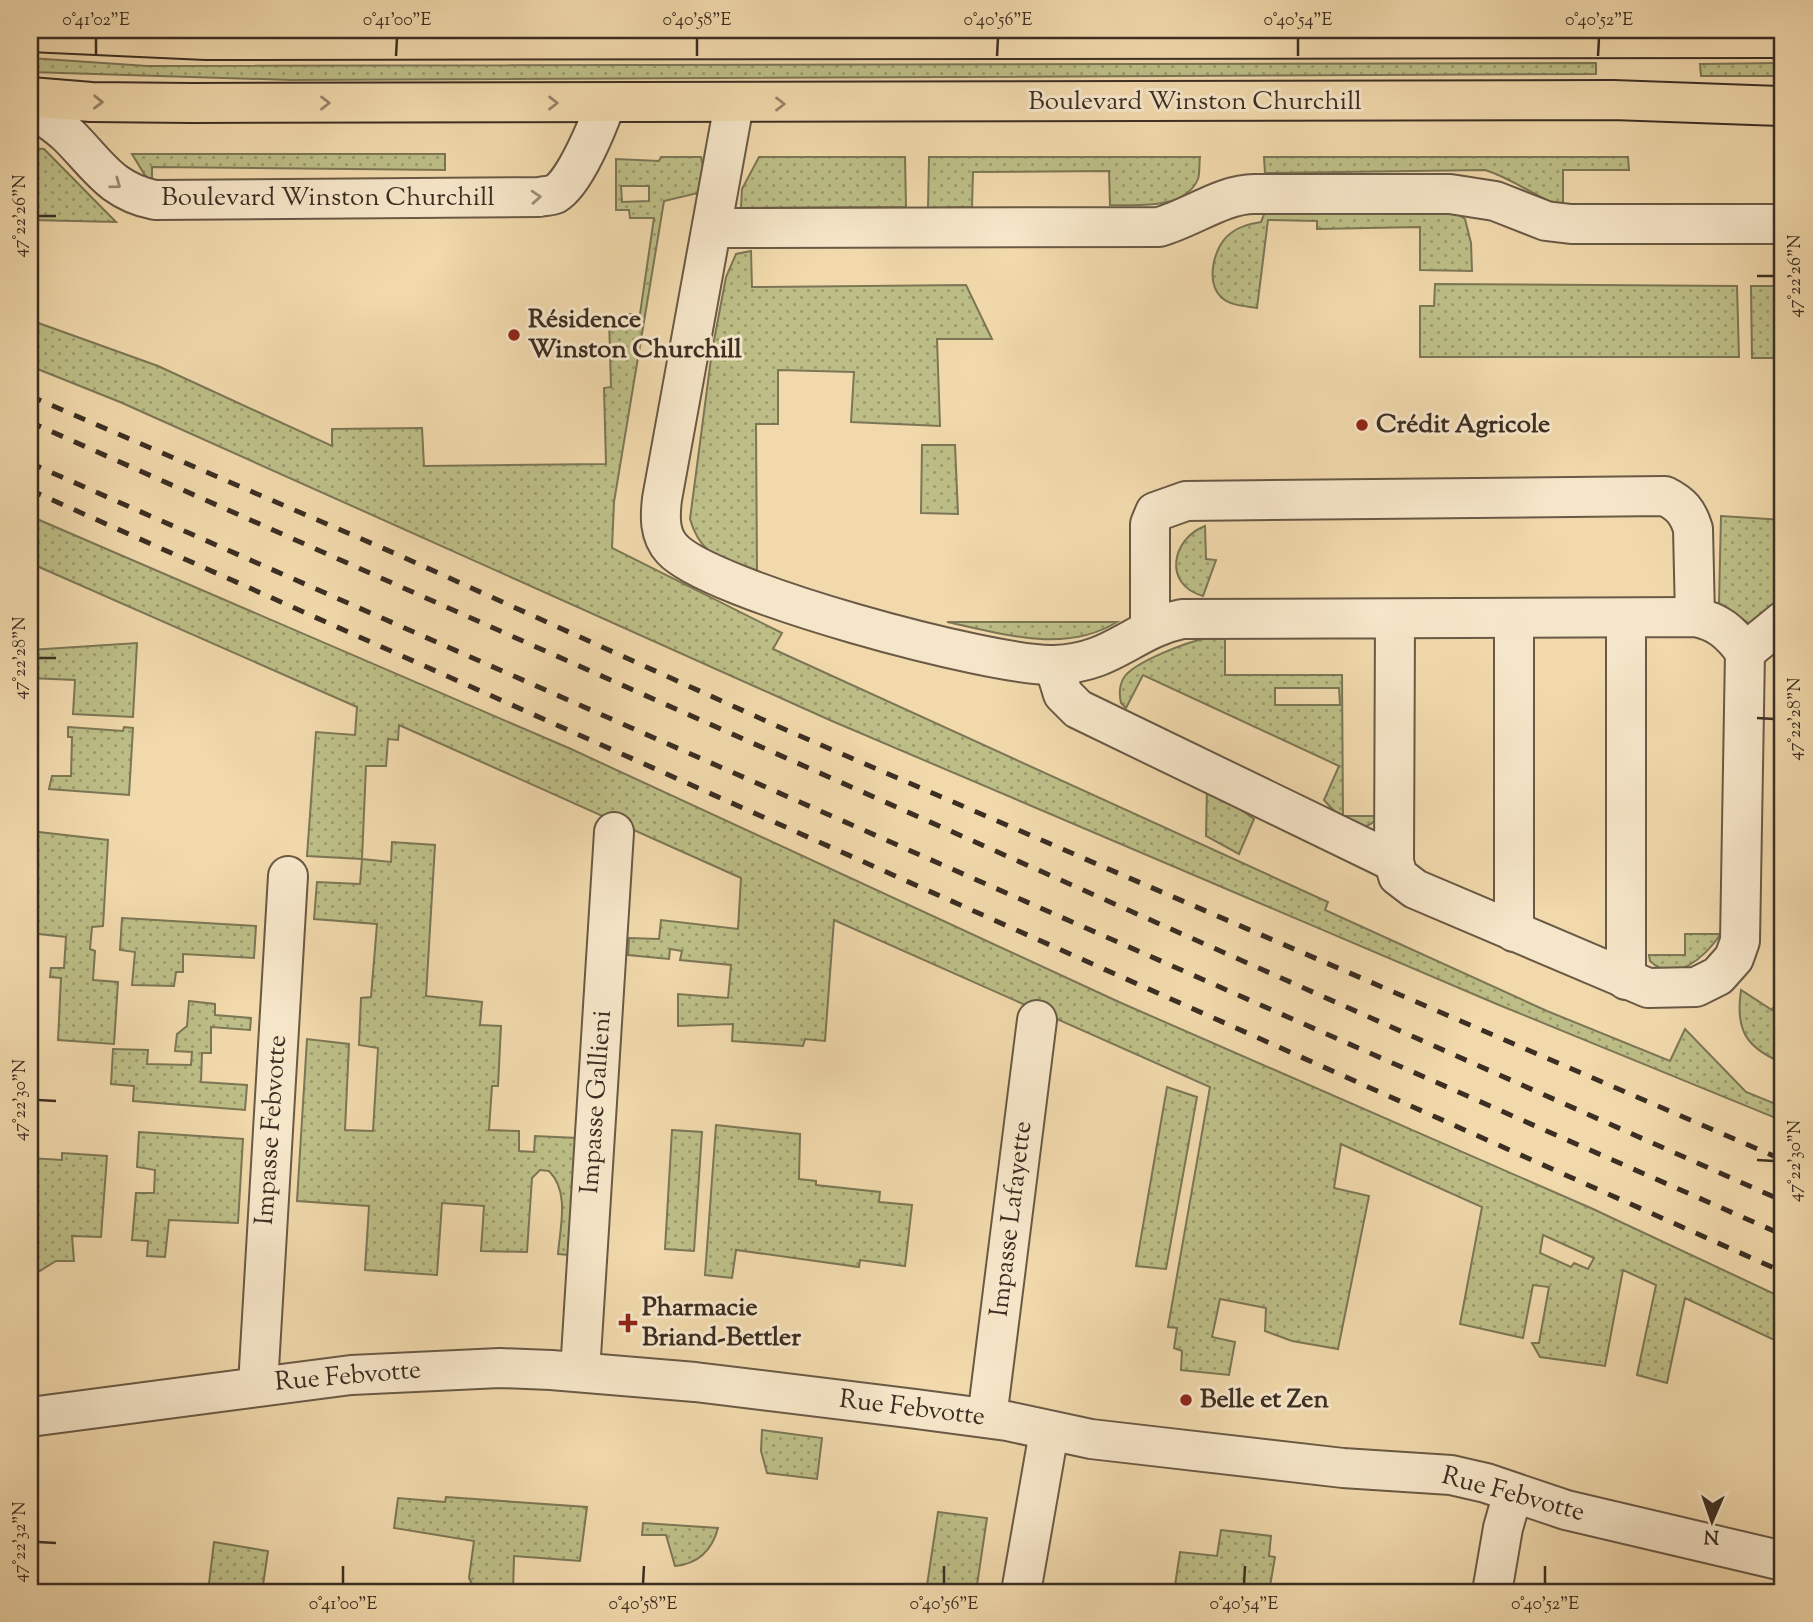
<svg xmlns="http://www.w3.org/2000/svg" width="1813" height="1622" font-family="'Sorts Mill Goudy',serif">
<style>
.grass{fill:url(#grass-dots);stroke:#7c7655;stroke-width:2;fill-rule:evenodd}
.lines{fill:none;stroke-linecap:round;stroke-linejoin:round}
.minor-casing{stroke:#695945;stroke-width:42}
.major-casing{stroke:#3c2e23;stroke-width:42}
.minor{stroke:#f6e6c9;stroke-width:38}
.major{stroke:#f1d9ac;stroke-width:38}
.rail{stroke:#3c2e23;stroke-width:5;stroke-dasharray:12 12;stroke-linecap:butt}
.oneway{stroke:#968468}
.oneway2{stroke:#998a76}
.ticks{fill:none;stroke:#3c2e23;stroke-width:2.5}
.poi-dot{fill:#8f2418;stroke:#f6e6c9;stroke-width:2.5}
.labels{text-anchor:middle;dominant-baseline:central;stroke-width:6;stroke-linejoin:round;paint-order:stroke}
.street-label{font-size:26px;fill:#3c2e23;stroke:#f6e6c9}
.poi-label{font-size:26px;font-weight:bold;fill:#3c2e23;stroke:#f6e6c9;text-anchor:start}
.neatline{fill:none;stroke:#3c2e23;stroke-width:2.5}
.ticks-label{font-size:18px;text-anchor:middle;fill:#3c2e23}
</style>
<defs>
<pattern id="grass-dots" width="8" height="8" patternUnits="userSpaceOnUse" patternTransform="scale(1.75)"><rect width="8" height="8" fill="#bdbe87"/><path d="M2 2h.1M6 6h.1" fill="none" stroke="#9b9b6e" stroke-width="1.8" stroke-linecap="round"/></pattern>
</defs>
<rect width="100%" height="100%" fill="#f1d9ac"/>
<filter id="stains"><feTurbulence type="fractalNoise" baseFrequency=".00286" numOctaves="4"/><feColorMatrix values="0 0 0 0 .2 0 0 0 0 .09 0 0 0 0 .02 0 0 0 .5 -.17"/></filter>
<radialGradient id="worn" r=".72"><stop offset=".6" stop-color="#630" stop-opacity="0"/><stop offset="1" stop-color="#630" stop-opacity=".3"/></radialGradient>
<g class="grass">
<polygon points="30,58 147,66 1596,63 1596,74 291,80 30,72"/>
<polygon points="1783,63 1783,76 1701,76 1700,64"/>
<polygon points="30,148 44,149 116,222 30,220"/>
<polygon points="132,154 445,154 445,170 152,167 152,181 149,182"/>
<path d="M661,157h40l3,15 -6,21 -34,8 -50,301 -2,46 170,85 -9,16 555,253 -3,8 222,101 123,50 15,-32 61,63 37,15v14l-284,-116 -667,-284 -712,-319 -90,-36v-46l128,46 174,80v-17l90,-1 2,38 182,-2 -2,-76 7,-1 -2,-69h21v-4h10l14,-96h-24l-1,-8h-13v-51l43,2zM621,186h28v15l-27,1z"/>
<polygon points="759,157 905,157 906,207 741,208 742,189"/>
<path d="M929,157h271c-1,6 0,17 -2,22 -13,31 -62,26 -88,26l-1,-34 -136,1 -1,35 -44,1z"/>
<path d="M1264,157h364l1,13h-66v37c-28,-10 -49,-28 -78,-37l-220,3z"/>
<path d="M1267,207l182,1 16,11 6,24 1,28 -52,-1v-43l-103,2v-8l-49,-1 -11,88c-11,-2 -27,-2 -36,-11 -16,-16 -7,-52 10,-64 9,-7 19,-9 30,-11z"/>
<path d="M751,251l1,36 214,-2 26,54h-55l3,87 -89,-4 3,-50 -76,-2v54h-22l1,149c-33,-15 -56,-15 -67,-54l22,-168 14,-74 10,-23z"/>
<polygon points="1435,284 1737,286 1739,357 1420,357 1420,306 1434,306"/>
<polygon points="1751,286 1783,286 1783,358 1752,358"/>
<polygon points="922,445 955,445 958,514 921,513"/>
<path d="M30,516l541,233 548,253 474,207 190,89v46l-98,-46 -18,85 -30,-8 19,-90 -33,-15 -18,96 -65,-9 -8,-14h7l10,-56 -16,-2 -10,53 -63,-14 22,-117 -141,-63 -7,44 35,8 -31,153 -46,-8 -27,-10 1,-23 -46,-9 -8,38 23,5 -6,33 -48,-5 1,-19 -8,-3 3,-20 -9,-1 42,-240 -376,-167 -9,121 -20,-2 -2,7 -71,-5 1,-17 -55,2v-32l50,4 3,-33 -51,-5 2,-9 -12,-2 -1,10 -41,-4 1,-17 30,1 2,-19 77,9 3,-51 -342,-153 -1,15 -10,-1 -2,27h-20l-4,93 29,3 1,-20 43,3 -9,151 56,6 -2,23 21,1 -3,60h-6l-3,44 30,1v20l15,1 1,-16 43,2 -9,117 -11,-1c2,-27 12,-62 -9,-83l-9,-1 -8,8 -5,74 -46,-1 3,-45 -42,-3 -5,72 -72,-5 4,-64 -72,-5 10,-162 42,5 -4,86 28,1 5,-83 -19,-3 2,-47 10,-1 6,-73 -63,-5 3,-37 43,2 2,-25 -55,-3 9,-124 39,3 2,-28 -327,-144zM1543,1235l51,23 -6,11 -14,-6 -3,4 -31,-14z"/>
<polygon points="1721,516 1783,520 1783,601 1750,624 1719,603"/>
<path d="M1205,526l1,33 10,1 -13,36c-40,-11 -32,-57 2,-70z"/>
<path d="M947,622h170c-52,32 -113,12 -170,0z"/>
<path d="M1207,638l18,1v36h117l1,141h36c-18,25 -41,0 -55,-16l15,-34 -196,-91 -17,33 -5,-5c-2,-9 -2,-19 4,-27 12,-15 62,-34 82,-38zM1275,688h64l1,17h-65z"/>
<polygon points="137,643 133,717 73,714 75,680 30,678 30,650"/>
<polygon points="68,727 123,731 124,727 133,728 129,795 49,789 52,776 71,776 72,737 68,737"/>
<polygon points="1207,786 1254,819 1239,854 1206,836"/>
<polygon points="30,831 108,840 103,926 92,927 90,949 95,951 93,980 118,982 114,1044 58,1040 61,978 50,977 51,968 64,968 66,937 30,933"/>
<polygon points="122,918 256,926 254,958 183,954 183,972 176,972 174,986 132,985 135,952 120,950"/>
<path d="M1685,934h36c-15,21 -45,52 -71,27l-1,-6h36z"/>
<path d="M1783,989v74c-37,-15 -48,-33 -42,-73l31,20z"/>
<polygon points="189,1001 215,1004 215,1015 251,1018 250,1030 211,1027 211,1053 202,1053 201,1082 247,1085 245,1110 133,1101 134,1086 111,1084 113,1049 148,1050 147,1064 191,1065 192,1052 175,1051 177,1034 187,1026"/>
<polygon points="1167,1087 1197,1097 1166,1269 1136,1266"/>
<polygon points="716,1125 800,1134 799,1179 816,1181 816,1185 880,1192 879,1202 912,1205 905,1266 860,1260 859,1267 736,1250 732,1278 705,1275"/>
<polygon points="672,1130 702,1132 694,1251 665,1249"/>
<polygon points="139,1132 243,1139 238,1223 169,1220 165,1257 147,1256 148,1241 132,1240 136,1193 154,1193 155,1170 137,1167"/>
<polygon points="62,1153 107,1156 101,1237 72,1236 74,1261 56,1261 30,1277 30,1158 62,1160"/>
<polygon points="762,1430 822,1438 817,1479 767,1473 761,1451"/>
<polygon points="446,1497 587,1507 580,1561 514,1556 513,1592 476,1592 469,1578 474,1541 394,1528 398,1498 445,1502"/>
<polygon points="938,1512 987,1518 976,1592 926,1592"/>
<path d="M643,1523l75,5c-6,22 -20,36 -43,38l-9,-31h-24z"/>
<polygon points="1221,1530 1271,1536 1269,1556 1275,1557 1269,1592 1174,1592 1180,1552 1217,1556"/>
<polygon points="214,1542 268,1551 262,1592 208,1592"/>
</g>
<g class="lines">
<g class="minor-casing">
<g id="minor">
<path d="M734,104l-72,395c-2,17 -3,36 10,50 38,42 321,118 382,116 60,-2 77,-35 128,-46l513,-2c24,5 35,15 50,35l-5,289 -6,17 -16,18 -22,11 -48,1 -233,-99 -17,-13 -4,-14 1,-242"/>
<path d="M30,106c13,10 28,19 39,30 30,30 42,55 86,64l384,-3c4,-1 11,-1 16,-3 20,-11 43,-69 51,-91"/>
<path d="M713,228l446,-1c32,-9 64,-33 95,-33h196l45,7 51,20 25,3h212"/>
<polyline points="1514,619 1514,932"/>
<path d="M1150,629v-105l5,-12 31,-11 479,-5c16,8 23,16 28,33l2,88"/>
<polyline points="1745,652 1783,621"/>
<polyline points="1054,665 1063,694 1078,709 1394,862"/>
<polyline points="1626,980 1626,618"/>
<polyline points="580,1372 614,832"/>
<polyline points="258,1385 288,876"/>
<polyline points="30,1417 351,1375 500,1368 551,1370 695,1382 916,1409 1007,1421 1091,1439 1343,1468 1451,1475 1486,1483 1566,1510 1783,1561"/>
<polyline points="987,1418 1037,1020"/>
<polyline points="1021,1592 1049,1432"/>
<polyline points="1492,1592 1503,1528 1513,1493"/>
</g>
</g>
<g class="major-casing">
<g id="major">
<polyline points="30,32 206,40 1783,38"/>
<polyline points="30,97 91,102 192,103 1613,100 1783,106"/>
</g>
</g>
<use href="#minor" class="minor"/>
<use href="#major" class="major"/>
<g class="rail">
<polyline points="30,396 394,553 777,726 1783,1160"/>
<polyline points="30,422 1783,1201"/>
<polyline points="30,463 1783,1235"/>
<polyline points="30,490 1783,1272"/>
</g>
</g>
<defs><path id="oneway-chevron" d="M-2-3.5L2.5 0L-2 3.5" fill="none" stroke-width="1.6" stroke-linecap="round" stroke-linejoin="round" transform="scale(1.75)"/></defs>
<g class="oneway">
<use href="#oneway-chevron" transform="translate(98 102) rotate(1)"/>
<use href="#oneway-chevron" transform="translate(325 103)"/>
<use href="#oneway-chevron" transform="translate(553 103)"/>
<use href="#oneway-chevron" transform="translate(780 104)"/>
</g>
<g class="oneway2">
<use href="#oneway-chevron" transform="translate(116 184) rotate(36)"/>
<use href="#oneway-chevron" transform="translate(536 197) rotate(-4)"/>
</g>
<path class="ticks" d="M96,56v-18M396,56l1,-18M697,56v-18M997,56l1,-18M1298,56v-18M1598,56l1,-18M38,216h18M1757,276h17M38,658h18M1757,718l17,1M38,1100l18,1M1757,1160l17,1M38,1542l18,1M343,1584v-18M643,1584l1,-18M944,1584v-18M1244,1584l1,-18M1545,1584v-18"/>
<g class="poi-dot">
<circle cx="514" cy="335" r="7"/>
<circle cx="1362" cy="425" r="7"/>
<path d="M624.5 1312.5h7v7h7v7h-7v7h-7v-7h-7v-7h7z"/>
<circle cx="1186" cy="1400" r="7"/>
</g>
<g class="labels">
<g class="street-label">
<text x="1195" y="102">Boulevard Winston Churchill</text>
<text x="328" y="198">Boulevard Winston Churchill</text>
<text transform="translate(597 1102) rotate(-86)">Impasse Gallieni</text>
<text transform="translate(272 1130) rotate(-86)">Impasse Febvotte</text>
<text transform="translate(1012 1219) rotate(-83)">Impasse Lafayette</text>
<text transform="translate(348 1377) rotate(-5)">Rue Febvotte</text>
<text transform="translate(912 1409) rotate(7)">Rue Febvotte</text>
<text transform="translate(1513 1495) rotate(15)">Rue Febvotte</text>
</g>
<g class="poi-label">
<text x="528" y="320">Résidence<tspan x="528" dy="30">Winston Churchill</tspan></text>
<text x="1376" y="425">Crédit Agricole</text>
<text x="642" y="1308">Pharmacie<tspan x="642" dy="30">Briand-Bettler</tspan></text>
<text x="1200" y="1400">Belle et Zen</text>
</g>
</g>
<rect width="1813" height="1622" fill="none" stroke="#f1d9ac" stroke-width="77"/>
<g transform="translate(1712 1521) rotate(182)" stroke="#f6e6c9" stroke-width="5" paint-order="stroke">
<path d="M0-5L12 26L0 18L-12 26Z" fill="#3c2e23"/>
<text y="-10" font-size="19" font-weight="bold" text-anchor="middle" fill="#3c2e23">N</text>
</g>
<rect x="38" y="38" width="1736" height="1546" class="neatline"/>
<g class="ticks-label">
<text x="96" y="25">0°41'02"E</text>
<text x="397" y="25">0°41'00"E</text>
<text x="697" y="25">0°40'58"E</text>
<text x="998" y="25">0°40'56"E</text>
<text x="1298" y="25">0°40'54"E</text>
<text x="1599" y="25">0°40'52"E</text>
<text transform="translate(19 216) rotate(-90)" y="6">47°22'26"N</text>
<text transform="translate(1794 276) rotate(-90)" y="6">47°22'26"N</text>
<text transform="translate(19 658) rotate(-90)" y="6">47°22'28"N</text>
<text transform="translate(1794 719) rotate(-90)" y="6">47°22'28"N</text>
<text transform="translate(19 1100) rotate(-90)" y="6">47°22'30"N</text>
<text transform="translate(1794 1161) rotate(-90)" y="6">47°22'30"N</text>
<text transform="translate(19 1542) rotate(-90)" y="6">47°22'32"N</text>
<text x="343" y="1609">0°41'00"E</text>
<text x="643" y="1609">0°40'58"E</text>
<text x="944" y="1609">0°40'56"E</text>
<text x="1244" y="1609">0°40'54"E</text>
<text x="1545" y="1609">0°40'52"E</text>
</g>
<rect width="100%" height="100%" filter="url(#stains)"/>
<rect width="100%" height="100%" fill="url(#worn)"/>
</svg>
